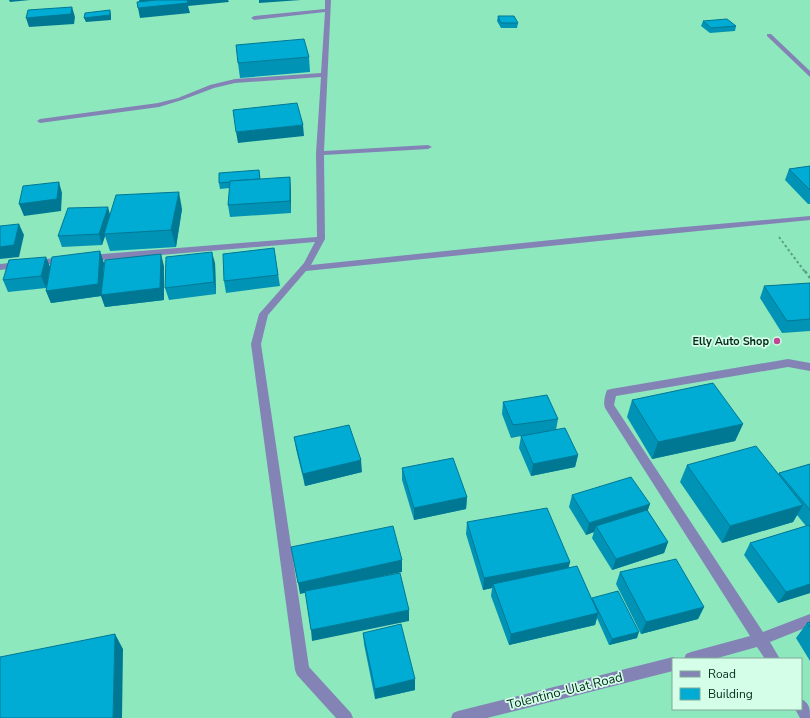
<svg xmlns="http://www.w3.org/2000/svg" width="810" height="718" font-family="'Nunito Sans',sans-serif">
<style>
.lines{fill:none;stroke-linecap:round;stroke-linejoin:round}
.path-far1{stroke:#59a080;stroke-width:2;stroke-dasharray:2.5 2.5;stroke-linecap:butt}
.path{stroke:#59a080;stroke-width:2.5;stroke-dasharray:3 3;stroke-linecap:butt}
.minor{fill:#8384b5;fill-rule:evenodd}
.wall{fill:#0093b6}
.shaded-wall{fill:#007894}
.building{fill:#00abd4;stroke:#007894}
.poi-dot{fill:#c04698;stroke:#d4fee8;stroke-width:1.5}
.labels{text-anchor:middle;dominant-baseline:central;stroke-width:3.5;stroke-linejoin:round;paint-order:stroke}
.poi-label{font-size:11px;font-weight:bold;fill:#032b1b;stroke:#d4fee8;text-anchor:end}
.near-street-label{font-size:13px;fill:#032b1b;stroke:#d4fee8}
</style>
<rect width="100%" height="100%" fill="#8ee8be"/>
<g class="lines">
<polyline class="path-far1" points="779,237 805,272"/>
<polyline class="path" points="805,271 810,278"/>
<g class="minor">
<polygon points="325,0 331,0 324,151 428,145 432,147 428,149 324,155 325,239 311,265 638,231 810,216 810,220 638,237 306,271 268,315 261,344 309,667 351,713 353,718 336,718 297,675 295,670 251,344 259,314 304,263 315,242 90,261 86,258 90,255 317,237 316,153 321,77 235,83 214,88 182,100 159,107 40,123 37,121 40,119 158,103 178,98 210,85 235,79 321,73 325,12 254,20 251,18 254,16 325,9"/>
<polygon points="767,34 771,34 810,71 810,77 767,36"/>
<polygon points="64,257 67,258 68,260 67,262 0,270 0,264"/>
<path d="M788,359l22,4v8l-22,-4 -172,29 -2,9 149,227 47,-18v12l-40,16 10,17h-15l-8,-12 -43,12h-30l2,-5 5,-2 59,-16 -145,-228c-2,-5 0,-13 2,-18l4,-1z"/>
<polygon points="673,657 677,659 673,659 673,671 487,718 451,718 453,713 458,711"/>
<path d="M801,699c9,4 9,10 9,19h-10l-5,-9h6z"/>
</g>
</g>
<g class="wall">
<polygon points="498,16 518,23 517,28 501,28 497,21"/>
<polygon points="703,21 736,26 735,31 710,33 701,26"/>
<polygon points="309,57 310,72 240,78 238,63"/>
<polygon points="810,166 810,204 808,204 785,180 789,169"/>
<polygon points="259,170 260,179 291,189 291,213 230,217 228,205 230,188 220,189 219,183"/>
<polygon points="182,209 176,247 110,251 105,236 102,245 62,247 58,236 110,214"/>
<polygon points="274,248 280,286 226,293 224,281"/>
<polygon points="104,263 103,273 164,266 164,300 105,307 101,296 51,303 46,291 48,279 46,288 8,292 3,280 50,267"/>
<polygon points="215,263 216,294 169,300 165,288"/>
<polygon points="810,283 810,331 782,333 760,298 764,286"/>
<polygon points="632,400 743,424 735,441 652,459 627,417"/>
<polygon points="503,402 558,419 556,430 578,455 575,467 531,476 519,448 521,436 526,435 511,438 502,414"/>
<polygon points="294,437 362,472 305,486 296,449"/>
<polygon points="810,464 810,593 778,603 744,555 750,543 806,526 797,515 793,522 722,543 680,482 687,465 778,474 779,473"/>
<polygon points="402,468 467,497 466,509 414,520 402,480"/>
<polygon points="572,495 648,511 668,542 664,553 612,570 592,538 594,532 586,535 569,507"/>
<polygon points="467,522 570,562 568,568 592,599 592,598 637,638 609,645 597,618 595,625 509,645 491,596 492,588 483,590 466,534"/>
<polygon points="620,572 704,607 698,619 641,634 616,584"/>
<polygon points="810,622 810,661 796,638 807,623"/>
<polygon points="363,633 415,679 415,690 375,699 364,644"/>
</g>
<g class="shaded-wall">
<polygon points="9,0 30,0 10,2"/>
<polygon points="139,0 228,0 229,2 188,6 190,13 140,18 138,8 141,8"/>
<polygon points="259,0 301,0 259,3"/>
<polygon points="72,7 75,17 74,24 29,27 26,18"/>
<polygon points="110,10 111,15 111,20 86,22 84,18"/>
<polygon points="303,125 304,136 238,143 236,132"/>
<polygon points="290,177 291,189 291,213 290,201"/>
<polygon points="59,182 62,193 61,211 24,216 19,204"/>
<polygon points="179,192 182,209 176,247 171,230"/>
<polygon points="108,207 111,218 104,234 105,236 102,245 99,234"/>
<polygon points="19,224 24,235 19,257 0,259 0,247"/>
<polygon points="100,251 104,263 102,295 161,254 164,266 164,300 105,307 101,296 51,303 46,291"/>
<polygon points="212,252 215,263 216,294 214,282"/>
<polygon points="46,257 51,269 46,288 41,276"/>
<polygon points="743,424 735,441 652,459 658,442"/>
<polygon points="578,455 575,467 531,476 533,464"/>
<polygon points="361,460 362,472 305,486 303,474"/>
<polygon points="467,497 466,509 414,520 414,508"/>
<polygon points="650,504 646,516 596,526 594,532 586,535 589,523"/>
<polygon points="803,505 793,522 722,543 730,526"/>
<polygon points="668,542 664,553 612,570 616,559"/>
<polygon points="402,560 402,572 300,594 298,583"/>
<polygon points="570,562 567,574 493,584 492,588 483,590 484,578"/>
<polygon points="810,584 810,593 778,603 786,592"/>
<polygon points="704,607 698,619 641,634 646,622"/>
<polygon points="409,610 409,621 312,641 311,630"/>
<polygon points="598,613 595,625 509,645 511,634"/>
<polygon points="639,632 637,638 609,645 612,639"/>
<polygon points="115,634 123,649 122,718 113,718"/>
<polygon points="415,679 415,690 375,699 375,689"/>
</g>
<g class="building">
<polygon points="157,0 187,0 188,3 138,8 137,2"/>
<polygon points="72,7 71,14 26,18 28,10"/>
<polygon points="110,10 110,15 84,18 85,13"/>
<polygon points="498,16 514,16 518,23 501,23"/>
<polygon points="727,19 736,26 711,28 703,21"/>
<polygon points="304,39 309,57 238,63 236,45"/>
<polygon points="297,103 303,125 236,132 233,110"/>
<polygon points="810,166 810,190 789,169"/>
<polygon points="259,170 260,179 230,181 230,182 219,183 219,173"/>
<polygon points="290,177 290,201 228,205 230,181"/>
<polygon points="59,182 57,199 19,204 23,186"/>
<polygon points="179,192 171,230 104,234 116,195"/>
<polygon points="108,207 99,234 58,236 68,208"/>
<polygon points="19,224 14,245 0,247 0,226"/>
<polygon points="274,248 278,275 224,281 223,254"/>
<polygon points="100,251 98,284 46,291 52,257"/>
<polygon points="212,252 214,282 165,288 166,257"/>
<polygon points="161,254 160,288 101,295 105,260"/>
<polygon points="46,257 41,276 3,280 9,260"/>
<polygon points="810,283 810,319 787,321 764,286"/>
<polygon points="713,383 743,424 658,442 632,400"/>
<polygon points="547,395 558,419 513,425 503,402"/>
<polygon points="349,425 361,460 303,474 294,437"/>
<polygon points="565,428 578,455 533,464 521,436"/>
<polygon points="756,446 803,505 730,526 687,465"/>
<polygon points="453,458 467,497 414,508 402,468"/>
<polygon points="810,464 810,510 779,473"/>
<polygon points="631,477 650,504 589,523 572,495"/>
<polygon points="547,508 570,562 484,578 467,522"/>
<polygon points="647,510 668,542 616,559 596,526"/>
<polygon points="809,525 810,527 810,584 786,592 750,543"/>
<polygon points="393,526 402,560 298,583 291,547"/>
<polygon points="676,559 704,607 646,622 620,572"/>
<polygon points="577,566 598,613 511,634 493,584"/>
<polygon points="400,573 409,610 311,630 305,591"/>
<polygon points="618,591 639,632 612,639 592,598"/>
<polygon points="810,622 810,627 807,623"/>
<polygon points="401,624 415,679 375,689 363,633"/>
<polygon points="115,634 113,718 0,718 0,657"/>
</g>
<circle class="poi-dot" cx="777" cy="341" r="4"/>
<g class="labels">
<g class="poi-label">
<text x="769" y="341">Elly Auto Shop</text>
</g>
<g class="near-street-label">
<text transform="translate(565 691) rotate(-14)">Tolentino-Ulat Road</text>
</g>
</g>
<rect x="672" y="658" width="130" height="52" fill="#d4fee8" stroke="#80aa96"/>
<rect x="680" y="671" width="20" height="6" fill="#8384b5" stroke="#80aa96"/>
<text x="708" y="678" font-size="12" fill="#032b1b">Road</text>
<rect x="680" y="688" width="20" height="12" fill="#00abd4" stroke="#80aa96"/>
<text x="708" y="698" font-size="12" fill="#032b1b">Building</text>
</svg>
